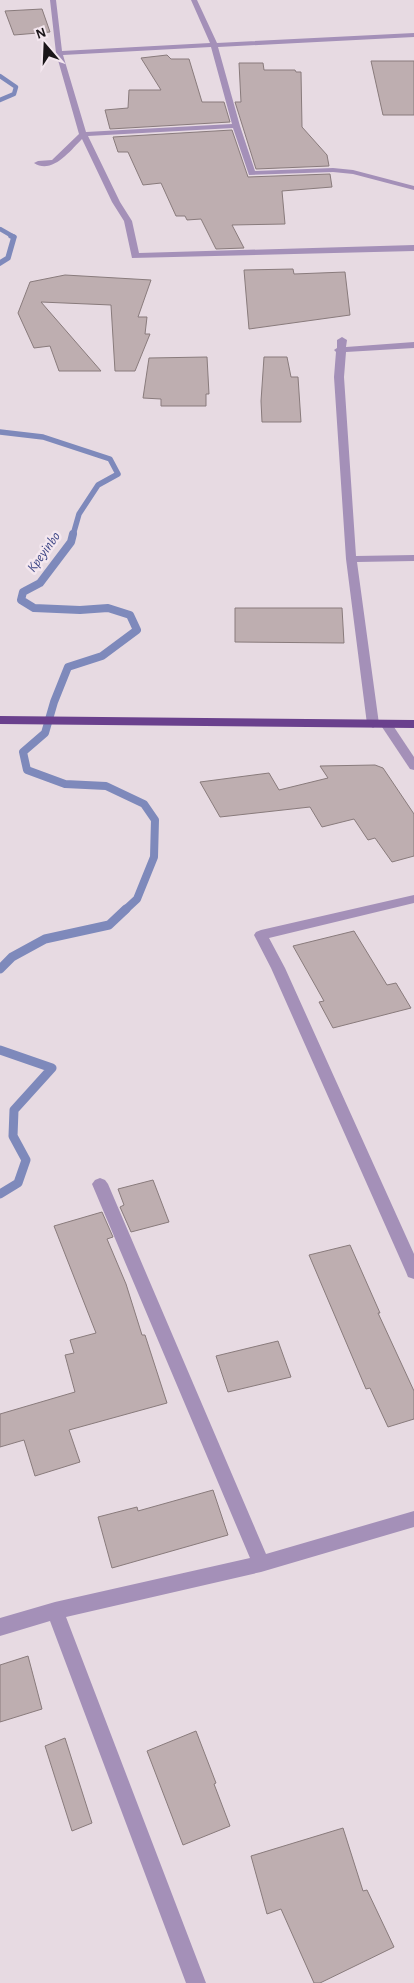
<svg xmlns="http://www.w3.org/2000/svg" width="414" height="1983" font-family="'Alegreya Sans',sans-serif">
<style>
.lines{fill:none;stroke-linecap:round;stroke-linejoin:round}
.stream-far3{stroke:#7e89bb;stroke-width:4.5}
.stream-far2{stroke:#7e89bb;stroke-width:5.5}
.stream-far1{stroke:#7e89bb;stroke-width:8}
.stream{stroke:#7e89bb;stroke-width:9}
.building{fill:#beaeb0;stroke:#897b7c}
.minor{fill:#a490b8;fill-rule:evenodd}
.trunk{fill:#6a408d;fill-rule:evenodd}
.labels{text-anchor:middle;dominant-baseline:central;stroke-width:5;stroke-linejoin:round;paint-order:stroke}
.far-water-label{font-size:14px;font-style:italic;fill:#394283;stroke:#f4e7ef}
</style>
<rect width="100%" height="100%" fill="#e7dae2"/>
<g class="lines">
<g class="stream-far3">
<polyline points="0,76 16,87 14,94 0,100"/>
<polyline points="0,229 14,237"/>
</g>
<g class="stream-far2">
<polyline points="0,263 8,258 14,237 11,236"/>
<polyline points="0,432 43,437 110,459 118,474 98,485 79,514 73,535"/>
</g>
<polyline class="stream-far1" points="73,534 71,542 40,583 23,592 21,600 34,608 80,610 108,608 130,615 137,630 102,656 68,667 54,702 45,733 23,752 27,770 65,784 106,786 144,804 155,820 154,857 137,899 124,911"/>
<g class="stream">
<polyline points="0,969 12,957 45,939 109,925 126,909"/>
<polyline points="0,1050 52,1068 14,1110 13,1136 26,1160 18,1183 0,1194"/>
</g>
</g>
<g class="building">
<polygon points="42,9 50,32 14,35 5,11"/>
<polygon points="167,55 171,59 189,59 202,102 224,102 230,122 110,129 105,110 128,108 129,90 161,90 141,58"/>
<polygon points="371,61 414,61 414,115 383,115"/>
<polygon points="239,63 263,63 264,70 295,70 296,72 301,72 302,127 327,155 329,166 256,169 235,102 241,102"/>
<polygon points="232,130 248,177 330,174 332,187 282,191 285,224 232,225 244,248 216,249 201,219 187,220 185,216 176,216 161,183 143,185 128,152 118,152 113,137"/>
<polygon points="293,269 294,274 345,272 350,315 249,329 244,270"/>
<polygon points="65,275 151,280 138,317 147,317 145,334 150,334 135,371 115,371 111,305 41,302 101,371 59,371 50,346 34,348 18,313 30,282"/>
<polygon points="207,357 209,394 206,394 206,406 161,406 161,399 143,398 149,358"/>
<polygon points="264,357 287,357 291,377 298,377 301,422 262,422 261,401"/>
<polygon points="235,608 342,608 344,643 235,642"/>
<polygon points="375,765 383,768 414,814 414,856 392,862 375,838 368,840 354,819 322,827 310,807 220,817 200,782 269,773 279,790 328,778 320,766"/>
<polygon points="354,931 387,985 396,983 411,1008 333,1028 319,1002 324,1001 293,946"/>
<polygon points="153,1180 169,1222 131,1232 120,1207 124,1205 118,1189"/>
<polygon points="102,1212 113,1237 107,1239 126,1284 142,1335 145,1335 167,1403 69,1430 80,1462 35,1476 24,1440 0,1447 0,1414 75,1392 65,1355 74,1353 70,1340 96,1333 54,1226"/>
<polygon points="350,1245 380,1313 378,1313 414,1391 414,1419 388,1427 370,1388 366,1389 309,1255"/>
<polygon points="278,1341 291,1377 228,1392 216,1356"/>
<polygon points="213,1490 228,1535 112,1568 98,1517 137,1507 138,1511"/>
<polygon points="28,1656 42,1709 0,1722 0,1665"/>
<polygon points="196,1731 216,1783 214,1784 230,1826 183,1845 147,1751"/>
<polygon points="65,1738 92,1823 72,1831 45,1746"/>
<polygon points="343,1828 363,1891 367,1890 394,1947 320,1983 314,1983 281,1909 267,1914 251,1856"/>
</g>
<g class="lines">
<g class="minor">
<path d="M50,0h6l6,51 148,-8 -19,-43h6l20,43 197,-10v4l-196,10 22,79 15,45 78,-3 20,2 61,16v4l-61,-16 -20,-2 -84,3 -16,-47 -145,8 32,66 12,19 7,32 275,-8v6l-282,7 -8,-37 -12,-19 -30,-63c-12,12 -30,36 -48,24l4,-2 14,-1 27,-26 -23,-81zM211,47l21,77 -146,8 -23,-77z"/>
<polygon points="342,337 347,340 346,347 414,342 414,348 346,352 344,377 356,556 414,555 414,561 357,562 379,724 373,728 367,724 346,559 334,377 336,352 334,350 337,348 337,340"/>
<polygon points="386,720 390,721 414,757 414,770 410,769 380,724"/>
<polygon points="414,895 414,903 269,938 285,968 414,1254 414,1279 408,1277 406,1272 271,968 254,935 256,932 261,930"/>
<polygon points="100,1178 105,1180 108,1184 266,1554 414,1511 414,1527 261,1572 66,1617 206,1983 186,1983 50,1621 0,1636 0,1618 55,1602 250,1558 92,1184 95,1180"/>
</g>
<polygon class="trunk" points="0,716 414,720 414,728 0,724"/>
</g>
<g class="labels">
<g class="far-water-label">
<text transform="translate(44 552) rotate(-54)">Kpeyinbo</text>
</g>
</g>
<g transform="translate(45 45) rotate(341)" stroke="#f4e7ef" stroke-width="4" paint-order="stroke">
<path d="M0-4L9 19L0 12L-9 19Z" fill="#1b1619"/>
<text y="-8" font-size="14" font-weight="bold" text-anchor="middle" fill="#1b1619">N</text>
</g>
</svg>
